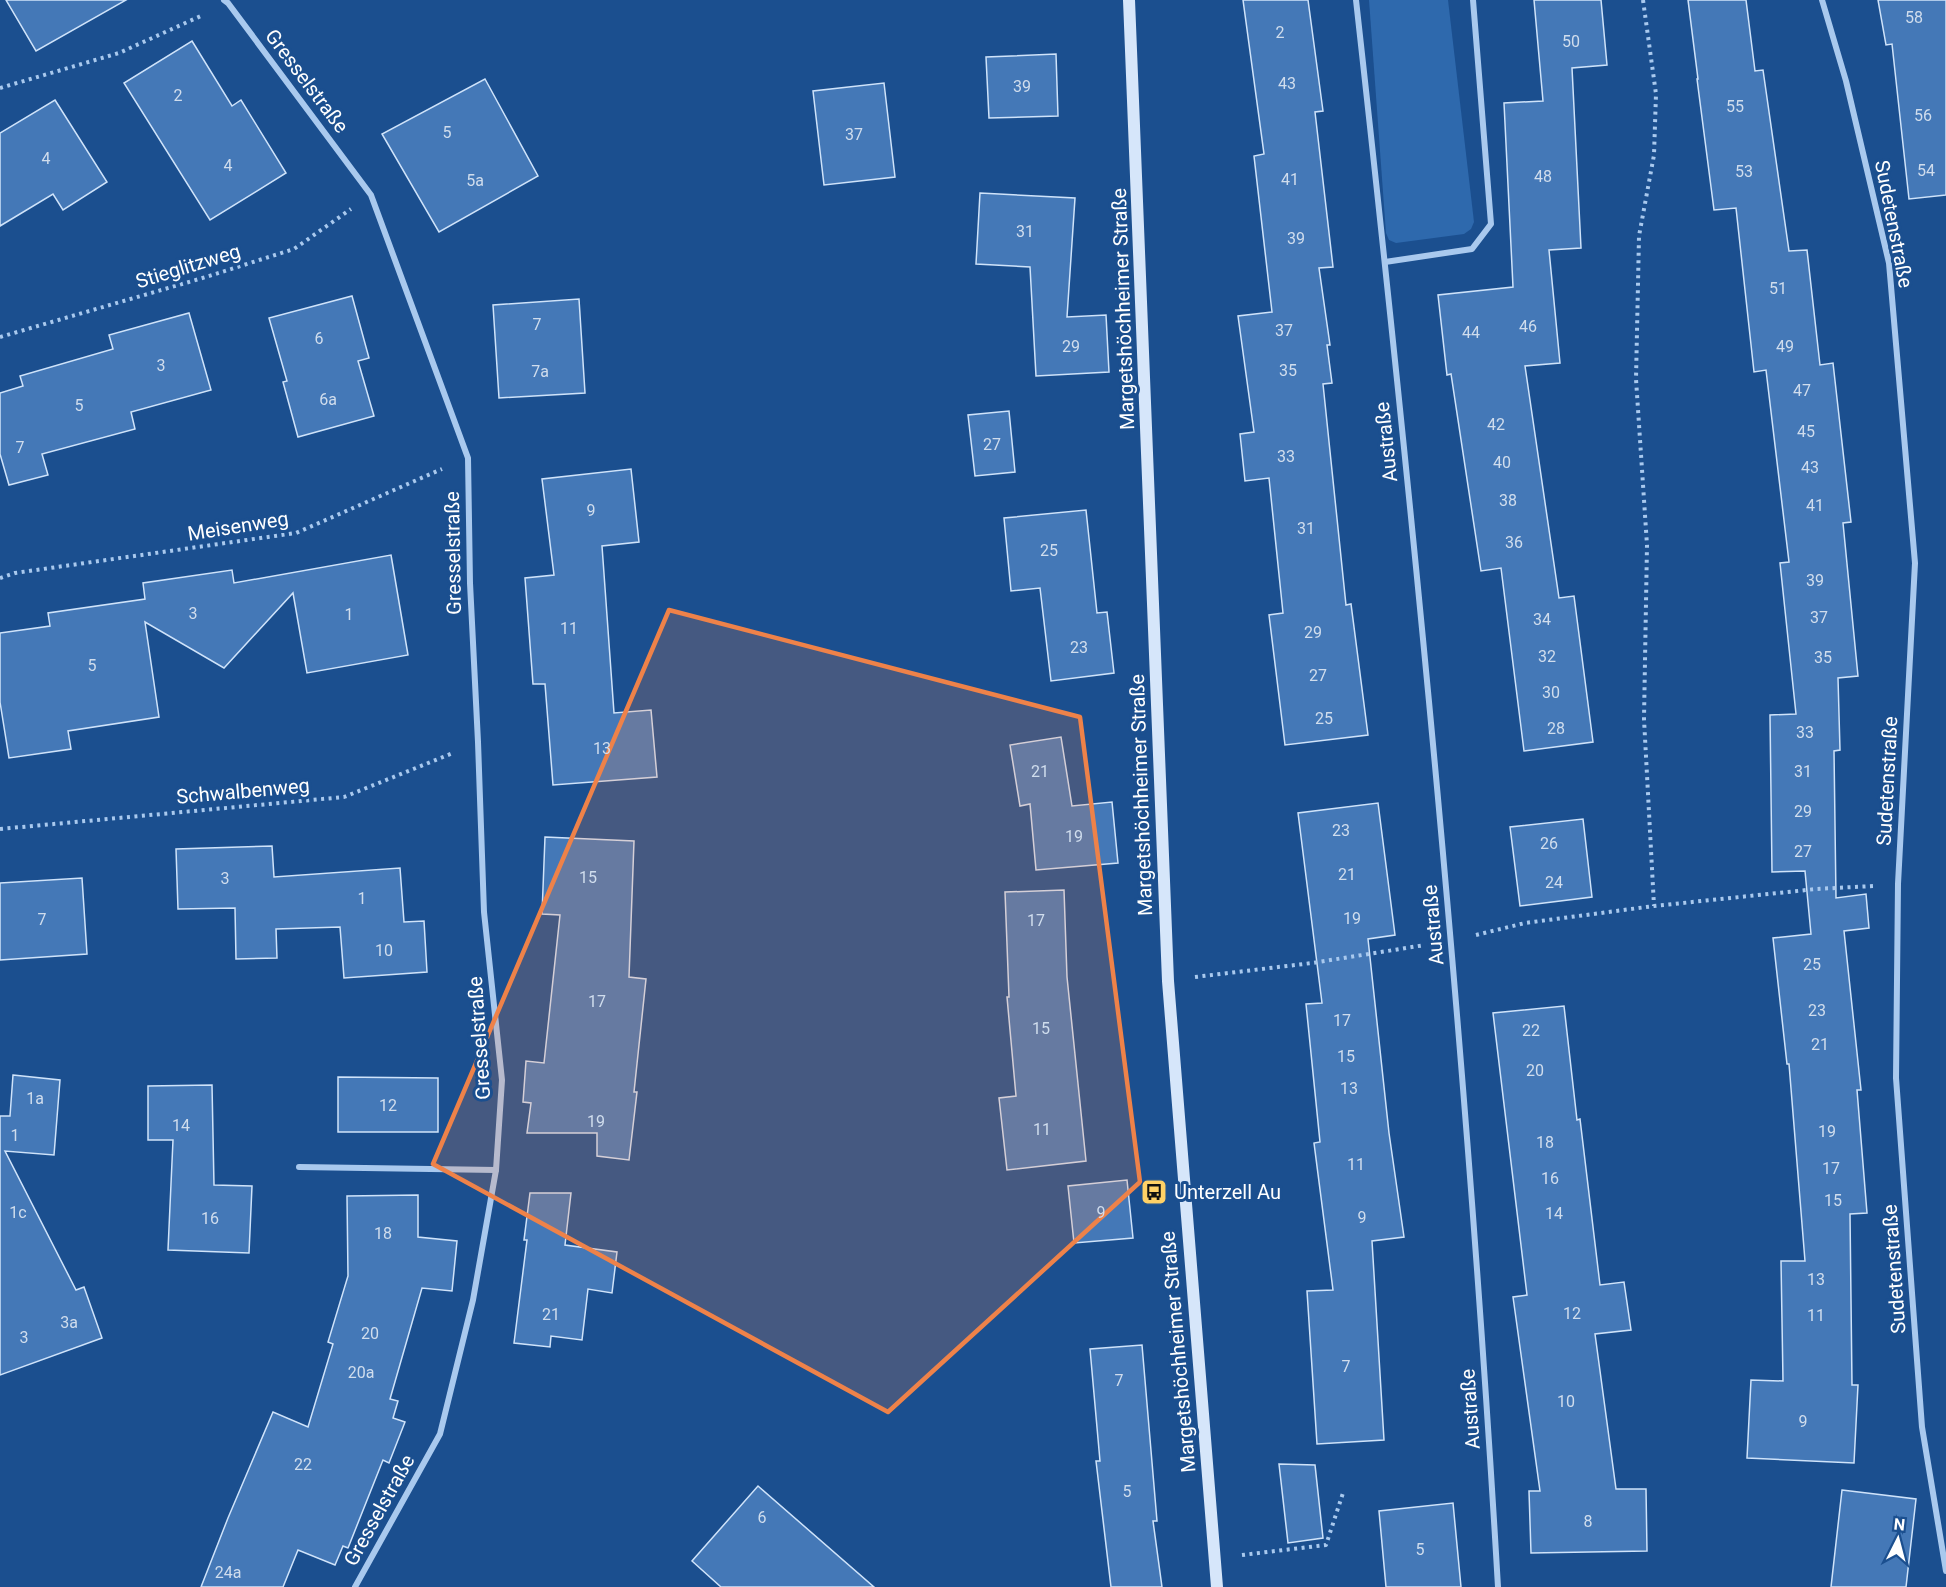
<svg xmlns="http://www.w3.org/2000/svg" width="1946" height="1587" font-family="Roboto,sans-serif">
<style>
.green{fill:#2e69ad}
.building{fill:#4478b7;stroke:#cfe3fa;stroke-width:1.5}
.lines{fill:none;stroke-linecap:round;stroke-linejoin:round}
.path{stroke:#a9c9ee;stroke-width:4;stroke-dasharray:3 4.5;stroke-linecap:butt}
.street{stroke:#a9c9ee;stroke-width:6}
.secondary{stroke:#d6e6fa;stroke-width:12}
.marked{fill:#ee8249;fill-opacity:0.2;stroke:#ee8249;stroke-width:4.5;stroke-linejoin:round}
.labels{text-anchor:middle;dominant-baseline:central;stroke-width:6;stroke-linejoin:round;paint-order:stroke}
.number-label{font-size:16px;fill:#d0dded}
.street-label{font-size:20px;fill:#fff;stroke:#1b4f8f}
.poi-label{font-size:20px;fill:#fff;stroke:#1b4f8f;text-anchor:start}
</style>
<rect width="100%" height="100%" fill="#1b4f8f"/>
<polygon class="green" points="1369,0 1448,0 1474,222 1471,229 1464,234 1396,243 1389,240 1386,233"/>
<g class="building">
<polygon points="6,0 126,0 36,51"/>
<polygon points="1243,0 1308,0 1323,111 1315,112 1333,267 1319,268 1330,345 1327,345 1332,383 1323,384 1346,605 1351,604 1368,735 1285,745 1269,615 1283,613 1269,478 1245,481 1240,434 1254,432 1238,316 1272,312 1254,156 1264,154"/>
<polygon points="1534,0 1601,0 1607,65 1572,68 1581,248 1549,250 1560,363 1525,366 1559,598 1574,596 1593,742 1524,751 1501,568 1481,571 1451,374 1447,375 1438,295 1513,287 1504,103 1543,101"/>
<polygon points="1688,0 1746,0 1755,71 1763,70 1789,251 1807,250 1820,365 1833,363 1851,522 1843,523 1858,676 1838,678 1840,750 1834,751 1836,898 1866,894 1869,928 1844,931 1861,1090 1857,1090 1867,1213 1850,1214 1852,1385 1858,1385 1854,1463 1747,1458 1751,1380 1783,1381 1781,1261 1805,1261 1789,1064 1787,1064 1773,938 1811,934 1805,871 1772,872 1770,715 1796,714 1780,563 1789,562 1766,370 1754,372 1736,208 1714,210 1697,79 1698,79"/>
<polygon points="1878,0 1946,0 1946,195 1909,199 1892,44 1886,45"/>
<polygon points="192,41 232,106 241,100 286,173 210,220 124,83"/>
<polygon points="1056,54 1058,116 989,118 986,57"/>
<polygon points="485,79 538,176 439,232 382,134"/>
<polygon points="884,83 895,177 824,185 813,91"/>
<polygon points="55,100 107,182 63,210 53,194 0,226 0,133"/>
<polygon points="980,193 1075,198 1067,317 1106,315 1109,372 1036,376 1030,267 976,264"/>
<polygon points="352,296 369,358 358,361 374,416 298,437 283,382 287,381 269,318"/>
<polygon points="579,299 585,393 499,398 493,305"/>
<polygon points="189,313 211,390 131,412 135,429 42,454 48,475 9,485 0,454 0,393 23,386 20,376 113,349 109,335"/>
<polygon points="1009,411 1015,472 975,476 968,415"/>
<polygon points="631,469 639,542 602,546 614,713 651,710 657,777 553,785 545,684 533,684 525,578 554,575 542,479"/>
<polygon points="1086,510 1097,613 1107,612 1114,673 1051,681 1040,588 1011,591 1004,518"/>
<polygon points="391,555 408,655 307,673 293,593 224,668 145,622 159,717 68,731 71,749 9,758 0,702 0,633 50,626 48,613 145,599 143,583 232,570 234,583"/>
<polygon points="1061,737 1072,806 1112,802 1118,863 1036,870 1030,804 1020,806 1010,745"/>
<polygon points="1378,803 1395,935 1368,939 1389,1133 1404,1237 1372,1241 1384,1440 1317,1444 1307,1291 1333,1290 1314,1143 1320,1142 1306,1004 1322,1003 1298,813"/>
<polygon points="1583,819 1592,897 1520,906 1510,827"/>
<polygon points="545,837 634,841 629,977 646,979 634,1092 637,1092 629,1160 597,1156 597,1133 527,1133 531,1103 523,1102 526,1061 544,1063 560,915 542,914"/>
<polygon points="272,846 274,877 400,868 404,922 424,921 427,972 344,978 340,927 276,929 277,958 236,959 235,908 178,909 176,849"/>
<polygon points="82,878 87,954 0,960 0,883"/>
<polygon points="1064,890 1067,977 1086,1161 1007,1170 999,1098 1016,1096 1007,997 1009,997 1005,892"/>
<polygon points="1564,1006 1577,1120 1580,1119 1600,1285 1624,1282 1631,1330 1595,1334 1616,1489 1646,1489 1647,1551 1531,1553 1529,1491 1540,1491 1513,1297 1527,1295 1493,1013"/>
<polygon points="13,1075 60,1080 54,1155 5,1151 76,1290 84,1287 102,1338 0,1375 0,1116 10,1116"/>
<polygon points="338,1077 438,1078 438,1132 338,1132"/>
<polygon points="212,1085 214,1185 252,1186 249,1253 168,1250 173,1140 148,1140 148,1086"/>
<polygon points="1127,1180 1133,1238 1074,1243 1068,1186"/>
<polygon points="530,1193 571,1193 565,1245 617,1252 612,1293 588,1289 582,1340 551,1336 550,1347 514,1343 527,1240 524,1240"/>
<polygon points="418,1195 418,1237 457,1241 452,1291 422,1288 390,1399 398,1401 393,1418 405,1422 389,1463 383,1460 348,1548 343,1546 335,1565 298,1550 283,1587 201,1587 228,1518 273,1412 308,1427 333,1344 328,1342 348,1276 347,1196"/>
<polygon points="1142,1345 1157,1521 1153,1521 1162,1587 1111,1587 1096,1461 1100,1461 1090,1349"/>
<polygon points="1279,1464 1315,1465 1323,1538 1288,1543"/>
<polygon points="758,1486 874,1587 721,1587 692,1561"/>
<polygon points="1842,1490 1916,1499 1906,1587 1831,1587"/>
<polygon points="1453,1503 1461,1587 1386,1587 1379,1511"/>
</g>
<g class="lines">
<g class="path">
<polyline points="1643,0 1656,94 1654,155 1639,236 1636,379 1647,545 1644,719 1654,906"/>
<polyline points="0,88 119,53 203,15"/>
<polyline points="0,337 206,277 294,249 351,209"/>
<polyline points="0,578 15,573 296,533 442,469"/>
<polyline points="0,829 344,797 453,753"/>
<polyline points="1476,935 1525,923 1654,906 1816,889 1873,886"/>
<polyline points="1195,977 1312,963 1425,945"/>
<polyline points="1242,1555 1326,1545 1343,1493"/>
</g>
<g class="street">
<polyline points="224,0 228,3 371,195 468,458 470,583 478,742 484,912 502,1080 496,1170 299,1167"/>
<path d="M1356,0c59,528 111,1057 142,1587"/>
<polyline points="1822,0 1846,81 1889,263 1915,563 1898,884 1896,1078 1922,1427 1946,1571"/>
<polyline points="1385,262 1472,249 1491,224 1473,0"/>
<polyline points="355,1587 440,1434 473,1300 496,1170"/>
</g>
<polyline class="secondary" points="1129,0 1168,981 1217,1587"/>
</g>
<path class="marked" d="M669,610l411,107 60,465 -252,230 -455,-248z"/>
<defs>
<g id="bus-square" transform="scale(1.35)"><rect x="-9" y="-9" width="18" height="18" rx="4" fill="#ffd166" stroke="#1b4f8f"/><path d="M-5-6H5V4H4V6H2V4H-2V6H-4V4H-5ZM-3.5-4V0h7V-4ZM-3.5 1.2v1.5H-2V1.2ZM2 1.2v1.5H3.5V1.2Z" fill="#111"/></g>
</defs>
<g fill-rule="evenodd">
<use href="#bus-square" x="1154" y="1192"/>
</g>
<g class="labels">
<g class="number-label">
<text x="1914" y="17">58</text>
<text x="1280" y="32">2</text>
<text x="1571" y="41">50</text>
<text x="1287" y="83">43</text>
<text x="1022" y="86">39</text>
<text x="178" y="95">2</text>
<text x="1735" y="106">55</text>
<text x="1923" y="115">56</text>
<text x="447" y="132">5</text>
<text x="854" y="134">37</text>
<text x="46" y="158">4</text>
<text x="228" y="165">4</text>
<text x="1926" y="170">54</text>
<text x="1744" y="171">53</text>
<text x="1543" y="176">48</text>
<text x="1290" y="179">41</text>
<text x="475" y="180">5a</text>
<text x="1025" y="231">31</text>
<text x="1296" y="238">39</text>
<text x="1778" y="288">51</text>
<text x="537" y="324">7</text>
<text x="1528" y="326">46</text>
<text x="1284" y="330">37</text>
<text x="1471" y="332">44</text>
<text x="319" y="338">6</text>
<text x="1071" y="346">29</text>
<text x="1785" y="346">49</text>
<text x="161" y="365">3</text>
<text x="1288" y="370">35</text>
<text x="540" y="371">7a</text>
<text x="1802" y="390">47</text>
<text x="328" y="399">6a</text>
<text x="79" y="405">5</text>
<text x="1496" y="424">42</text>
<text x="1806" y="431">45</text>
<text x="992" y="444">27</text>
<text x="20" y="447">7</text>
<text x="1286" y="456">33</text>
<text x="1502" y="462">40</text>
<text x="1810" y="467">43</text>
<text x="1508" y="500">38</text>
<text x="1815" y="505">41</text>
<text x="591" y="510">9</text>
<text x="1306" y="528">31</text>
<text x="1514" y="542">36</text>
<text x="1049" y="550">25</text>
<text x="1815" y="580">39</text>
<text x="193" y="613">3</text>
<text x="349" y="614">1</text>
<text x="1819" y="617">37</text>
<text x="1542" y="619">34</text>
<text x="569" y="628">11</text>
<text x="1313" y="632">29</text>
<text x="1079" y="647">23</text>
<text x="1547" y="656">32</text>
<text x="1823" y="657">35</text>
<text x="92" y="665">5</text>
<text x="1318" y="675">27</text>
<text x="1551" y="692">30</text>
<text x="1324" y="718">25</text>
<text x="1556" y="728">28</text>
<text x="1805" y="732">33</text>
<text x="602" y="748">13</text>
<text x="1040" y="771">21</text>
<text x="1803" y="771">31</text>
<text x="1803" y="811">29</text>
<text x="1341" y="830">23</text>
<text x="1074" y="836">19</text>
<text x="1549" y="843">26</text>
<text x="1803" y="851">27</text>
<text x="1347" y="874">21</text>
<text x="588" y="877">15</text>
<text x="225" y="878">3</text>
<text x="1554" y="882">24</text>
<text x="362" y="898">1</text>
<text x="1352" y="918">19</text>
<text x="42" y="919">7</text>
<text x="1036" y="920">17</text>
<text x="384" y="950">10</text>
<text x="1812" y="964">25</text>
<text x="597" y="1001">17</text>
<text x="1817" y="1010">23</text>
<text x="1342" y="1020">17</text>
<text x="1041" y="1028">15</text>
<text x="1531" y="1030">22</text>
<text x="1820" y="1044">21</text>
<text x="1346" y="1056">15</text>
<text x="1535" y="1070">20</text>
<text x="1349" y="1088">13</text>
<text x="35" y="1098">1a</text>
<text x="388" y="1105">12</text>
<text x="596" y="1121">19</text>
<text x="181" y="1125">14</text>
<text x="1042" y="1129">11</text>
<text x="1827" y="1131">19</text>
<text x="15" y="1135">1</text>
<text x="1545" y="1142">18</text>
<text x="1356" y="1164">11</text>
<text x="1831" y="1168">17</text>
<text x="1550" y="1178">16</text>
<text x="1833" y="1200">15</text>
<text x="18" y="1212">1c</text>
<text x="1101" y="1212">9</text>
<text x="1554" y="1213">14</text>
<text x="1362" y="1217">9</text>
<text x="210" y="1218">16</text>
<text x="383" y="1233">18</text>
<text x="1816" y="1279">13</text>
<text x="1572" y="1313">12</text>
<text x="551" y="1314">21</text>
<text x="1816" y="1315">11</text>
<text x="69" y="1322">3a</text>
<text x="370" y="1333">20</text>
<text x="24" y="1337">3</text>
<text x="1346" y="1366">7</text>
<text x="361" y="1372">20a</text>
<text x="1119" y="1380">7</text>
<text x="1566" y="1401">10</text>
<text x="1803" y="1421">9</text>
<text x="303" y="1464">22</text>
<text x="1127" y="1491">5</text>
<text x="762" y="1517">6</text>
<text x="1588" y="1521">8</text>
<text x="1420" y="1549">5</text>
<text x="228" y="1572">24a</text>
</g>
<g class="street-label">
<text transform="translate(307 81) rotate(53)">Gresselstraße</text>
<text transform="translate(1894 224) rotate(79)">Sudetenstraße</text>
<text transform="translate(188 266) rotate(-17)">Stieglitzweg</text>
<text transform="translate(1123 309) rotate(-92)">Margetshöchheimer Straße</text>
<text transform="translate(1386 442) rotate(-96)">Austraße</text>
<text transform="translate(238 526) rotate(-9)">Meisenweg</text>
<text transform="translate(453 553) rotate(-91)">Gresselstraße</text>
<text transform="translate(1887 781) rotate(-87)">Sudetenstraße</text>
<text transform="translate(243 791) rotate(-5)">Schwalbenweg</text>
<text transform="translate(1141 795) rotate(-92)">Margetshöchheimer Straße</text>
<text transform="translate(1433 925) rotate(-95)">Austraße</text>
<text transform="translate(479 1038) rotate(-94)">Gresselstraße</text>
<text transform="translate(1894 1269) rotate(-94)">Sudetenstraße</text>
<text transform="translate(1178 1352) rotate(-95)">Margetshöchheimer Straße</text>
<text transform="translate(1470 1409) rotate(-94)">Austraße</text>
<text transform="translate(379 1510) rotate(-61)">Gresselstraße</text>
</g>
<g class="poi-label">
<text x="1174" y="1192">Unterzell Au</text>
</g>
</g>
<g transform="translate(1898 1539) rotate(6)" stroke="#1b4f8f" stroke-width="4.5" paint-order="stroke">
<path d="M0-4.5L10 22L0 15L-10 22Z" fill="#ffffff"/>
<text y="-9" font-size="16" font-weight="bold" text-anchor="middle" fill="#ffffff">N</text>
</g>
</svg>
